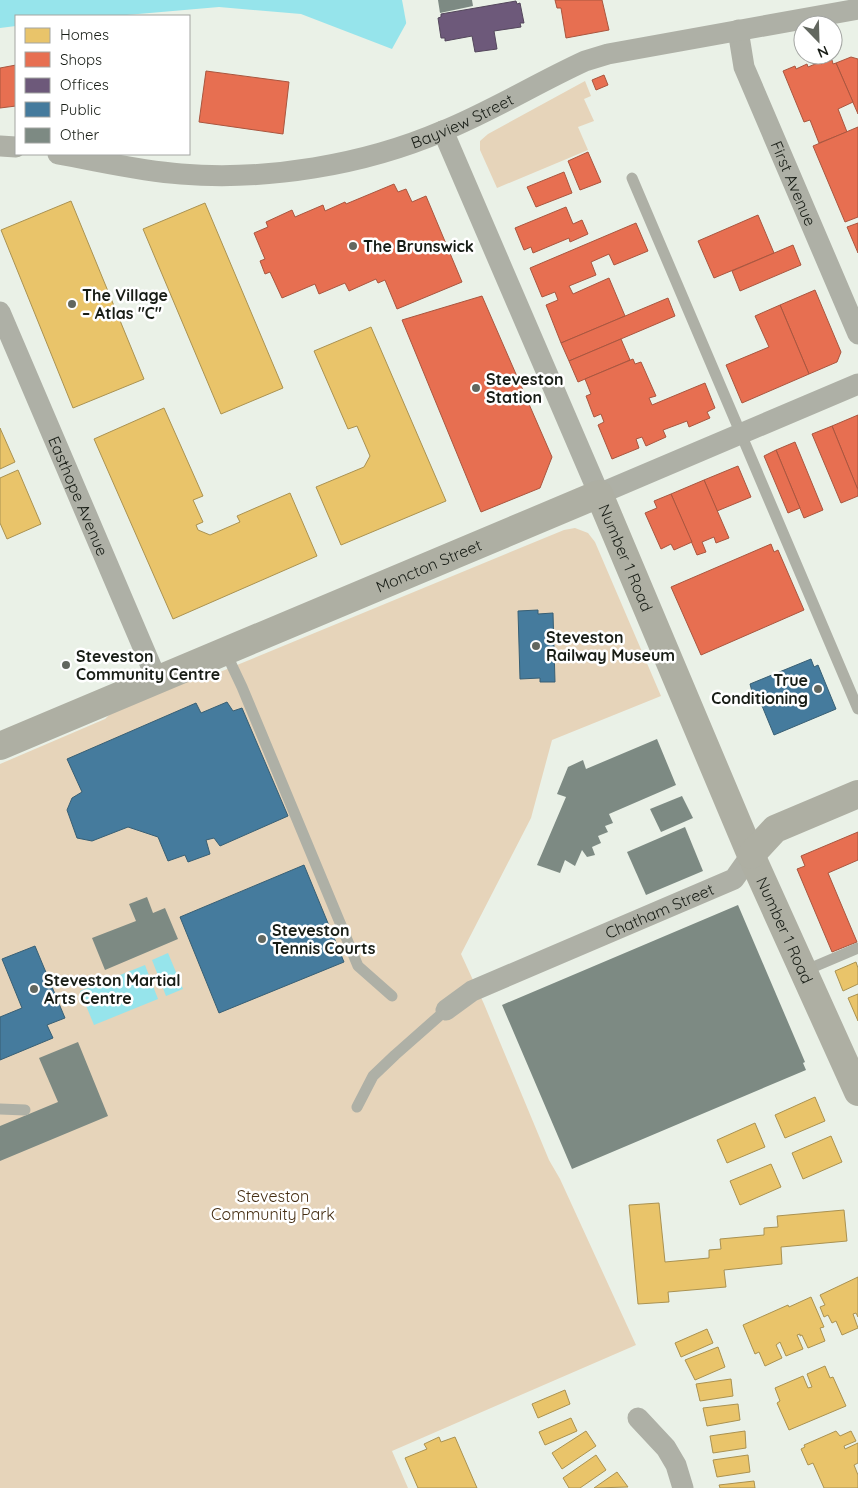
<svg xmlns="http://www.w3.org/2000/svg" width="858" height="1488" font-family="Quicksand,sans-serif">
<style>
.green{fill:#e6d4ba}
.water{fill:#96e4eb}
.pier{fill:#eaf1e7}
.homes{fill:#e9c46a;stroke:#aa9251}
.shops{fill:#e76f51;stroke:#a9563f}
.offices{fill:#6d597a;stroke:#54475c}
.public{fill:#457b9d;stroke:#385f74}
.building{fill:#7d8a83}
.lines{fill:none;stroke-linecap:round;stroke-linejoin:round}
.lane{stroke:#aeb0a6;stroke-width:11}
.street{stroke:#aeb0a6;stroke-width:21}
.secondary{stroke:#aeafa3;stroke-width:28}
.poi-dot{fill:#62675f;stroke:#fff;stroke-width:2}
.labels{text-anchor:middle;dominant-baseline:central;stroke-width:5;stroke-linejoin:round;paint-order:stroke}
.street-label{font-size:16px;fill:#181d16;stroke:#fff}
.poi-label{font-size:16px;font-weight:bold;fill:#181d16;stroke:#fff;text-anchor:start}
.park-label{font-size:16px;fill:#452e13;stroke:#fff}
</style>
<rect width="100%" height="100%" fill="#eaf1e7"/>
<g class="green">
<polygon points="585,81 591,96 584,99 594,121 578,127 588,150 497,188 480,150 480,141 488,134"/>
<polygon points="575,528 588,533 595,542 661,696 552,740 531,818 461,954 484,1004 549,1160 560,1179 636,1345 392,1451 408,1488 0,1488 0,764 105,719 115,709 208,672 220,672 564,530"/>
</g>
<g class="water">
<polygon points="0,0 412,0 408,20 392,49 301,14 219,7 115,16 16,16 16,26 0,28"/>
<polygon points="168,953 183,989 166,996 152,960"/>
<polygon points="145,965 158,999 94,1025 80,991"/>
</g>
<polygon class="pier" points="402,0 415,0 410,21 407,27"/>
<g class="homes">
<polygon points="71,201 144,379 73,408 1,230"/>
<polygon points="205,203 283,388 221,414 143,229"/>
<polygon points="371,327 446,501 341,545 316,487 364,467 370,456 357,426 348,429 314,351"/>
<polygon points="164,408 203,496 193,500 203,522 196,525 198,530 210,535 240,522 237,516 290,493 317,556 173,619 94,439"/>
<polygon points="0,428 15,462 0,469"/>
<polygon points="18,470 41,524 7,539 0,523 0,478"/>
<polygon points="856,962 858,968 858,984 843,991 835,971"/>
<polygon points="858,994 858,1021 848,998"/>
<polygon points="815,1097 825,1121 785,1138 775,1115"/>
<polygon points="755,1123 765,1147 727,1163 717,1140"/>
<polygon points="831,1136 842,1162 803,1179 792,1153"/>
<polygon points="771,1164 781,1187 740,1205 730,1181"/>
<polygon points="659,1203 665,1262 709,1258 709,1250 721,1249 720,1239 764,1235 764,1228 778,1227 777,1216 844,1210 847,1241 781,1247 782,1264 724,1270 726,1287 668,1292 669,1302 638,1304 629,1205"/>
<polygon points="858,1277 858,1317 856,1313 853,1314 858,1328 842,1335 836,1321 832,1323 828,1315 824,1317 820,1307 825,1305 820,1295"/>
<polygon points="811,1297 824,1327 820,1328 825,1341 808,1348 802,1335 800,1336 800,1334 797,1335 803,1349 786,1356 780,1342 776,1345 782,1358 765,1366 759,1352 755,1354 743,1325 788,1305 789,1307"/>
<polygon points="707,1329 713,1343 681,1357 675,1343"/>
<polygon points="718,1347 725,1367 695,1380 685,1360"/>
<polygon points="825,1366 830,1378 833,1377 846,1406 789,1430 777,1403 780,1401 775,1388 803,1376 808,1388 812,1387 807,1374"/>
<polygon points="731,1379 733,1396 700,1401 696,1384"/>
<polygon points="565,1390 570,1404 538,1418 532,1404"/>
<polygon points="738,1404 740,1420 707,1426 703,1408"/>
<polygon points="571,1418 577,1431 545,1445 539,1432"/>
<polygon points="586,1431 596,1446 562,1469 552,1453"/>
<polygon points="745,1431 746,1448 713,1453 710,1436"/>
<polygon points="836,1431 840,1436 851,1431 856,1441 844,1446 845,1449 858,1443 858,1463 854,1465 858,1475 858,1488 824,1488 813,1463 808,1465 801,1449 805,1447 804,1445"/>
<polygon points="439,1437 441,1442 455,1437 477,1488 418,1488 405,1458 427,1449 424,1444"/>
<polygon points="596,1455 606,1470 580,1488 569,1488 563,1478"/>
<polygon points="748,1455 750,1472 717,1477 713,1460"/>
<polygon points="617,1472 628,1487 594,1488"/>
<polygon points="754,1481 755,1488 720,1488 719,1485"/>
</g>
<g class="shops">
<polygon points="555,0 602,0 609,30 566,38 561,8 557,8"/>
<polygon points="851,57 858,59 858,114 836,63"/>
<polygon points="832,60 833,64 836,63 853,102 838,109 847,132 819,143 810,120 804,122 783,71 795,66 796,69 807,64 808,67 820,62 821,64"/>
<polygon points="16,65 16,106 0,108 0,68"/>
<polygon points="206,71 289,82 283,134 199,122"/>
<polygon points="604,75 608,85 596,90 592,80"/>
<polygon points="858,127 858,217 845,222 813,146"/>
<polygon points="588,152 601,182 580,190 568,161"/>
<polygon points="564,172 572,193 536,207 527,187"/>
<polygon points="394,184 398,192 406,189 412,202 426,196 462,282 397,309 385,280 378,283 376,279 349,291 345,283 319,294 315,284 282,298 270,272 265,274 260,261 265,259 254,233 268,227 266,222 292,210 295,217 323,205 325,211 345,202 346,204"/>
<polygon points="566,207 573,224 582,220 588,234 570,242 569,238 533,253 531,247 524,250 515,228"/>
<polygon points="758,215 774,253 714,278 698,241"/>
<polygon points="636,223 648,251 614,265 609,254 591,262 596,275 569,286 573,294 609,278 625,316 561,343 546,305 558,300 555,292 542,297 530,268"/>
<polygon points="858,223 858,253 847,227"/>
<polygon points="793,245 801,265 740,291 732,271"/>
<polygon points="815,290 841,352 837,362 809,374 780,305"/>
<polygon points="482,296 552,457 540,488 481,512 402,320"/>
<polygon points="668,298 675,316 569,361 561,343"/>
<polygon points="780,305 809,374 742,403 726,365 769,347 755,316"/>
<polygon points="621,339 630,360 578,382 569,361"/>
<polygon points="633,359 635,364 641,362 656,396 649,398 652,405 705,383 715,408 707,412 710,418 689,427 687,421 663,430 666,437 646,446 642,437 636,439 639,448 612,459 598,425 604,422 601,414 594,417 586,396 591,394 585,379"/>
<polygon points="858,415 858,488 857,488 832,426"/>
<polygon points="832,426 858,490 858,496 841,503 812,434"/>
<polygon points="795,442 823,510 804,518 776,450"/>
<polygon points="776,450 800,508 788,513 764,456"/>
<polygon points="738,466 751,497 717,511 704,480"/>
<polygon points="704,480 729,538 716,543 714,537 702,542 706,552 697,555 671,494"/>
<polygon points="671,494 692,542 674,550 671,544 661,549 645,513 657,508 654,501"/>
<polygon points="771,544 774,552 778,550 804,610 701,655 671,587"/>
<polygon points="858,832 858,860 828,873 857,942 832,952 797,869 805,866 801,856"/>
</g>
<polygon class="offices" points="516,1 517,4 520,3 524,23 520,23 521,27 494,31 497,49 475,52 472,36 445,41 445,38 441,38 438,18 441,17 441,14"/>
<g class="public">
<polygon points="538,610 538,614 553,613 555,682 540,682 540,678 520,679 518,611"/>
<polygon points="811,659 814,667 818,665 836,709 774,735 760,701 755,703 750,684"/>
<polygon points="227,702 233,711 242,708 288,816 220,846 214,838 206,840 210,854 188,862 185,855 168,861 158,837 128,827 92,841 77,838 67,810 72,798 82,792 67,759 196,703 201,713"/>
<polygon points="304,865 344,962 219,1013 180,917"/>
<polygon points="35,946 65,1018 47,1025 53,1038 0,1060 0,1017 22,1008 2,959"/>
</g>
<g class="building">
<polygon points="438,0 472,0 473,6 440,13"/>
<polygon points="657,739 676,785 609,814 613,823 605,826 608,832 598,836 601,843 592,847 595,855 587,857 582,850 575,866 565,860 560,873 537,865 566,797 557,794 568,767 583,760 586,769"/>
<polygon points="682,796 693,818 661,832 650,809"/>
<polygon points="685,827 703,871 646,895 627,852"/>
<polygon points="147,897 153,913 165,908 178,939 105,970 92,938 136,921 129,904"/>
<polygon points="738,905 805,1062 803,1063 806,1070 572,1169 502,1005"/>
<polygon points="78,1042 108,1116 0,1161 0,1126 58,1102 39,1058"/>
</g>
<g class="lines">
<g class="lane">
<polyline points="632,178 858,709"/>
<polyline points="225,651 242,687 358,966 392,996"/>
<polyline points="804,971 858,948"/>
<polyline points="357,1107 373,1076 395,1055 446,1010"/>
<polyline points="0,1109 25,1110"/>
</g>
<g class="street">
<path id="s1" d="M738,30l6,37 114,267"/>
<polyline points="443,131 599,494 858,384"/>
<polyline points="0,146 16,147"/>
<path id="s2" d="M58,154c41,7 81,17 123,20 85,7 183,-9 262,-43 49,-20 94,-48 142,-70l23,-7 250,-45"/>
<path id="s3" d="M0,312l157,368"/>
<path id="s4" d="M446,1010l26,-19 262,-112 17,-24"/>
<polyline points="638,1418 666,1448 676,1465 683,1488"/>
</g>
<g class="secondary">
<path id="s5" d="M0,746l599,-252 152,361 107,237"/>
<polyline points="751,855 775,829 858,794"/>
</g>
</g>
<g class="poi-dot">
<circle cx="353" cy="246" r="5"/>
<circle cx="72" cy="304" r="5"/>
<circle cx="476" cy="388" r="5"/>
<circle cx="536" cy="646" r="5"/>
<circle cx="66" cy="665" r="5"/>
<circle cx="818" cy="689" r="5"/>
<circle cx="262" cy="939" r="5"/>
<circle cx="34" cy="989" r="5"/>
</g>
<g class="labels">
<g class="street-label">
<text stroke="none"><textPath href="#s2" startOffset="414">Bayview Street</textPath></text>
<text stroke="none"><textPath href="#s1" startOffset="164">First Avenue</textPath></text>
<text stroke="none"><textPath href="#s3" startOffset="200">Easthope Avenue</textPath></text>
<text stroke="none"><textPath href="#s5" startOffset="719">Number 1 Road</textPath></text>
<text stroke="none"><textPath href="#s5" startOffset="465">Moncton Street</textPath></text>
<text stroke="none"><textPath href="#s4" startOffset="236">Chatham Street</textPath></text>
<text stroke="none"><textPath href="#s5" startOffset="1124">Number 1 Road</textPath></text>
</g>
<g class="poi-label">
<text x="363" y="246">The Brunswick</text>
<text x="82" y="295">The Village<tspan x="82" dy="18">– Atlas "C"</tspan></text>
<text x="486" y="379">Steveston<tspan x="486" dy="18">Station</tspan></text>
<text x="546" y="637">Steveston<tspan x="546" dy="18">Railway Museum</tspan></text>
<text x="76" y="656">Steveston<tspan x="76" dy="18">Community Centre</tspan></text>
<text x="808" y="680" text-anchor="end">True<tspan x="808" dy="18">Conditioning</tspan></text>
<text x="272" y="930">Steveston<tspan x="272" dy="18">Tennis Courts</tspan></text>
<text x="44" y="980">Steveston Martial<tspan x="44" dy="18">Arts Centre</tspan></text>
</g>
<g class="park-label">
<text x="273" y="1196">Steveston<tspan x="273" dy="18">Community Park</tspan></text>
</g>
</g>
<rect x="15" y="15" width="175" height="140" fill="#ffffff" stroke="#a3a5a2"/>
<rect x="25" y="28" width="25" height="15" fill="#e9c46a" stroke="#a3a5a2"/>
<text x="60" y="40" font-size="15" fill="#181d16">Homes</text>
<rect x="25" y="52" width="25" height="15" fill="#e76f51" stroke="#a3a5a2"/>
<text x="60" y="65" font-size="15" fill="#181d16">Shops</text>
<rect x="25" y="78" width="25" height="15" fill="#6d597a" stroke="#a3a5a2"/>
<text x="60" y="90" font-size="15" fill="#181d16">Offices</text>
<rect x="25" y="102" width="25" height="15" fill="#457b9d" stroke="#a3a5a2"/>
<text x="60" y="115" font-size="15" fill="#181d16">Public</text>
<rect x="25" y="128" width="25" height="15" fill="#7d8a83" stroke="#a3a5a2"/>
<text x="60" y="140" font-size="15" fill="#181d16">Other</text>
<g transform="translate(818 40) rotate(157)"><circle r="24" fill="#ffffff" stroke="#a3a5a2"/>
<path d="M0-4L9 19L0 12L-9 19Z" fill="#62675f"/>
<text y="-8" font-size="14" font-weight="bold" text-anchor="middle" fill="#181d16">N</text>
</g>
</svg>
